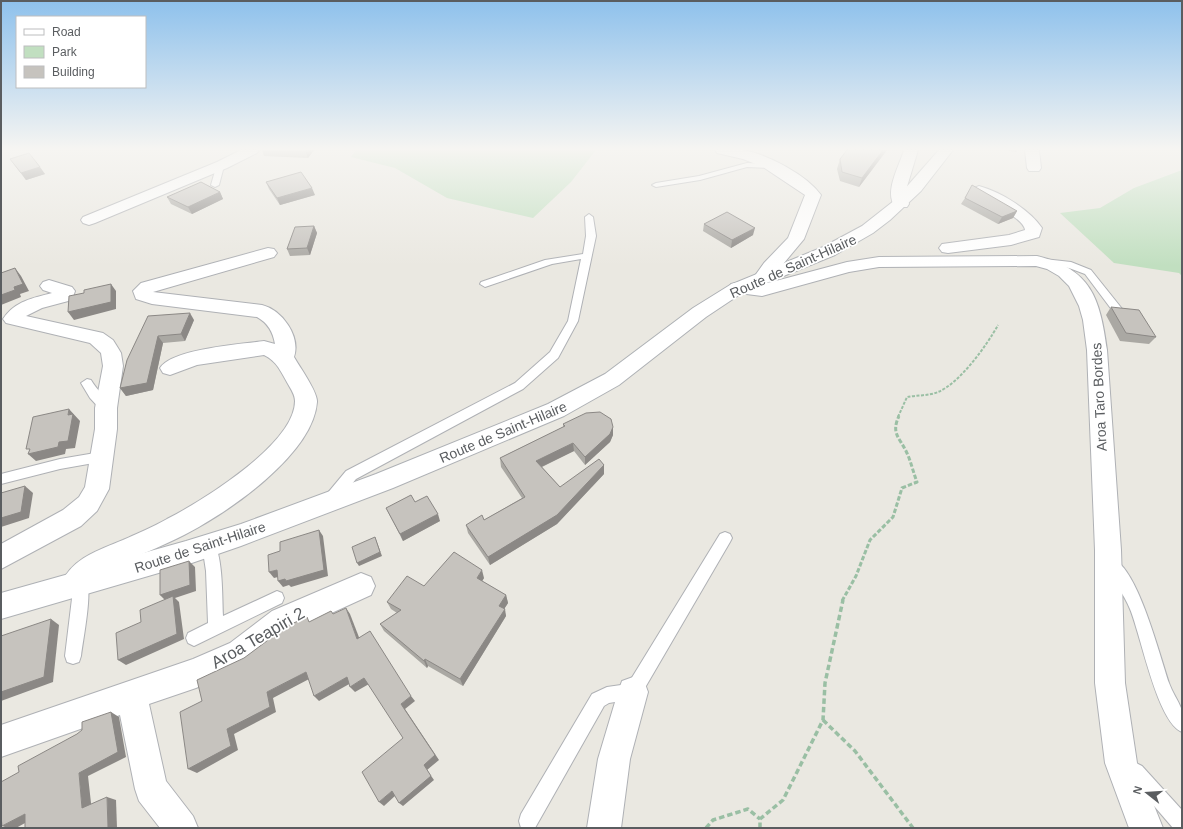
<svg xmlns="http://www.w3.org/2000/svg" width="1183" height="829" font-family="Helvetica,sans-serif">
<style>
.green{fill:#c1dfc0}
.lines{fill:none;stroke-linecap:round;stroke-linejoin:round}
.service-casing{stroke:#afb1b5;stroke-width:2}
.minor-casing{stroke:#afb1b5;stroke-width:2}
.secondary-casing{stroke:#aeb1b5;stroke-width:2}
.path-far2{stroke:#9abfa4;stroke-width:2;stroke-dasharray:3 1.5;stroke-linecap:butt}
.path-far1{stroke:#9abfa4;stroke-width:3;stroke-dasharray:4.5 2;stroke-linecap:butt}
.path{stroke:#9abfa4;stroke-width:3.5;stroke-dasharray:5.5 3;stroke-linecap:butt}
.service{fill:#fff;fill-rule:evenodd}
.minor{fill:#fff;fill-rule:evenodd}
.secondary{fill:#fff;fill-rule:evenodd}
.wall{fill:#aaa8a3}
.shaded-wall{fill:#8b8885}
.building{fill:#c6c3be;stroke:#8b8885}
.labels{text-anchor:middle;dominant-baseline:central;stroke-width:3.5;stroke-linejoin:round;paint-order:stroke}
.street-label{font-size:14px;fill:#5a5d60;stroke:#fff}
.near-street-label{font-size:17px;fill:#5a5d60;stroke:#fff}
</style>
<rect width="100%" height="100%" fill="#eae8e1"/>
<g class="green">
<polygon points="356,150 596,150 571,182 533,218 447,198 395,168 351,157"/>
<polygon points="1182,170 1182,276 1179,273 1114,263 1060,213 1100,208 1134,188"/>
</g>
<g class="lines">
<g class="service-casing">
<g id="service">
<polygon points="747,163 773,164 777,166 773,168 747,167 700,180 656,187 652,185 656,183 699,176"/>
<polygon points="217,164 224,166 219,185 215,187 211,185"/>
<polygon points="589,214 593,217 596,236 578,321 558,358 523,389 356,479 336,503 331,505 326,503 324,499 326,495 346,471 515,383 550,352 568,321 581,259 552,264 485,287 480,284 481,282 545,260 583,254 586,236 585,217"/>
<polygon points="1044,259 1071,262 1091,270 1123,310 1124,312 1123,314 1115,314 1085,274 1069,268 1041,264 1039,262 1041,260"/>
<path d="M87,379l4,1c6,10 15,18 21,28l-2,3h-8l-12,-13 -9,-15z"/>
<polygon points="101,452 105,453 107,457 105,461 60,469 1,484 1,474 60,459"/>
<polygon points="725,532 730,534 732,538 730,542 639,698 609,703 604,706 535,828 521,828 519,821 521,814 592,694 607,687 628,684 720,534"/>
<path d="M209,539l5,2c9,20 8,53 9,75l54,-25 5,2 2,5 -2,5 -88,43 -6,-3 -2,-5 2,-5 20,-10 -2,-52 -4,-26 2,-4z"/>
<path d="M1113,559c25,10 47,98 56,124 3,9 9,17 12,25 2,6 1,17 1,24 -25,-10 -41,-97 -52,-123 -6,-15 -17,-28 -24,-43l2,-5z"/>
<path d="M81,575l5,2c7,14 -3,62 -5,79l-2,6 -6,2 -6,-2 -2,-6 9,-74 2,-5z"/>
<polygon points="1136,763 1142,766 1182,810 1182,828 1173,828 1130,778 1127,772 1130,766"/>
</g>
</g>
<g class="minor-casing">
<g id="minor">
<polygon points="241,150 259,150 257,153 227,168 95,223 89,225 83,223 81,220 83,217 217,162"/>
<path d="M715,150c9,0 19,-1 28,0 24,4 64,25 78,45l-17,44 -35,42 -6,2 -6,-2 -3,-4 10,-14 24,-25 17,-43 -42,-28 -20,-8 -26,-6z"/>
<path d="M904,150h14l-12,40 3,14 -2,3h-12c-11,-16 4,-40 9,-57z"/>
<polygon points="1025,150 1039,150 1041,168 1039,171 1029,171 1027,168"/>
<path d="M979,186c22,6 51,24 63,42l-3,9 -28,8 -63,8 -6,-1 -3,-4 3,-4 67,-9 16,-5c-1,-12 -40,-30 -51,-36l-3,-3 3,-3z"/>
<path d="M268,248l6,1 3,4 -3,4 -121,35 109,13c20,5 39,31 32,52 5,9 24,35 23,45 -4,53 -90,111 -133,133 -23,12 -46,20 -69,31 -16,8 -25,24 -41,30l-10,-3 -3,-9c11,-26 38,-34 62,-44 15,-7 30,-13 44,-21 35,-18 128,-75 128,-118 0,-6 -4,-12 -7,-17 -7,-12 -11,-23 -24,-29l-67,10 -27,10 -7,-2 -3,-5c11,-19 82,-24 104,-27l11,3c-2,-12 -7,-21 -18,-27l-105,-13 -16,-5 -3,-8 8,-8z"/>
<path d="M1037,256c54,13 63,42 70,94l14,200 4,133 12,80 26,65h-34l-24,-65 -10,-80v-133l-8,-200 -4,-30 -4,-14 -10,-20 -10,-10 -12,-7 -11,-3 -157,1 -30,5 -87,24 -31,-4 -3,-4 3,-4c13,-4 27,1 41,-2l75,-20 32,-5z"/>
<path d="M49,280l23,7 3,4 -3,9 -30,8 -16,8 77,17 10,7 5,8 3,5 2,13 -6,42v21l-8,60 -12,22 -16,15 -80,43v-25l62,-34 16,-13 6,-10 10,-58v-21l8,-42 -2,-13 -11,-10 -84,-20 -3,-4c12,-18 30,-21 49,-26l-9,-3 -3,-4 3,-4z"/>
<polygon points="361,573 371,577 375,586 371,595 292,631 250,663 196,688 149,704 166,781 193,816 198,828 160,828 139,801 135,789 120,715 1,757 1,725 193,659 230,643 272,611"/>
<polygon points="633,677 644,681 648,692 630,759 621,828 587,828 598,759 618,692 622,681"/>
</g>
</g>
<g class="secondary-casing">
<polygon id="secondary" points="939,150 953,150 921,191 890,220 873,233 835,255 742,293 706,317 619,385 564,416 393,488 241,546 186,565 1,619 1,593 186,541 241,524 376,474 548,404 605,374 693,308 730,285 823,247 862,226 895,200"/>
</g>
<path class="path-far2" d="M898,417l9,-20c9,-2 22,-1 31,-5 22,-9 49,-47 60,-67"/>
<path class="path-far1" d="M842,601l14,-25 14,-36 23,-23 9,-29 15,-6c-4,-10 -6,-21 -11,-31 -7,-14 -15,-18 -7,-35"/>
<g class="path">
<polyline points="823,720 855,751 913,828"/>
<polyline points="706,828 713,820 748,809 760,819"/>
<polyline points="760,828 760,819 783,800 823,720 825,683 843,600"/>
</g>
<use href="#service" class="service"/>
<use href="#minor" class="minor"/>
<use href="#secondary" class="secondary"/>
</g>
<g class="wall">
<polygon points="262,150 314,150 308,158 264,156"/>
<polygon points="847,150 887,150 859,187 840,181 837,169 840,159"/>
<polygon points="1003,150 1018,150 1016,152"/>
<polygon points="10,159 45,174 26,180"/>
<polygon points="266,182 315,195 280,205 269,189"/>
<polygon points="220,192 223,199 192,214 171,204 167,197"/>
<polygon points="965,198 1017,211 1013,218 998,224 961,204"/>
<polygon points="704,224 753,235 731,248 703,231"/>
<polygon points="314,226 317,233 310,255 290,256 287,249"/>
<polygon points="1111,307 1156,337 1149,344 1120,341 1106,315"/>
<polygon points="148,316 194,320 185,341 163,343 153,390 126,396 120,388"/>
<polygon points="563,424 613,435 610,442 585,465 574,451 542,467 560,487 604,474 557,524 490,565 468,533 466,525 484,520 522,498 501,467 500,458 563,427"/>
<polygon points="415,502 440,521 403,541 389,514 386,508"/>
<polygon points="484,578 482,581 506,595 508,603 504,609 506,616 463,686 428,666 427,668 384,631 380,624 397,613 391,609 387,602 424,586"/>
</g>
<g class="shaded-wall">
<polygon points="305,150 314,150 308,158"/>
<polygon points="883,150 887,150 859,187 862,178"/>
<polygon points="40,167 45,174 26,180 21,173"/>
<polygon points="312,188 315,195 280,205 277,198"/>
<polygon points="220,192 223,199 192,214 188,207"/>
<polygon points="1017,211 1013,218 998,224 1002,217"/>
<polygon points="314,226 317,233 310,255 307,248"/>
<polygon points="755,228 753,235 731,248 732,240"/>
<polygon points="15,268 21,276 29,291 20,294 21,297 1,305 1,295 14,287"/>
<polygon points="111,284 116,291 116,309 74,320 68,312"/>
<polygon points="190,313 194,320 185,341 181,334"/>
<polygon points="158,336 163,343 153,390 126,396 120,388"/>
<polygon points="69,409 80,421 75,448 66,449 65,454 36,461 28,454 59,442 68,415"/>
<polygon points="613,427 613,435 610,442 585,465 585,457"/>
<polygon points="573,443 574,451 537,469 536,461"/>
<polygon points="604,465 604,474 557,524 490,565 488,557"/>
<polygon points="25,486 33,493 29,518 1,527 1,518"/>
<polygon points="438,514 440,521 403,541 400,534"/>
<polygon points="319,530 323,536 328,576 291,587 289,585 283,587 278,581"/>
<polygon points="375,537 382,556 359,566 357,563"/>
<polygon points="189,561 195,567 196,591 175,598 179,602 184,639 126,665 118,660 166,601 160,595"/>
<polygon points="277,570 282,576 274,578 269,572"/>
<polygon points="482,570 484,578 479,586 477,578"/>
<polygon points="506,595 508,603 501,614 499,606"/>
<polygon points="346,608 350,614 362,645 357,639"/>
<polygon points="505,609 506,616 463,686 460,679"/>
<polygon points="51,619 59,625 53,682 1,701 1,692"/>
<polygon points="425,659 428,666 427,668 424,661"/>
<polygon points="306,672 311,678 273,698 276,712 234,734 238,750 197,773 188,769 227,729 267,692"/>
<polygon points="347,677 351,683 319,701 314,696"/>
<polygon points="364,678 369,684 355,692 350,687"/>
<polygon points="411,696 415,701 405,709 439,760 427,770 434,780 403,806 399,803 424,765 401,704"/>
<polygon points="111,712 119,717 126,757 88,776 92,812 82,808 79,773"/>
<polygon points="392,791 396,795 384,806 379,802"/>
<polygon points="107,797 116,800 117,828 108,828"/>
<polygon points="25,814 36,817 16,828 8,828 2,826"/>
</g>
<g class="building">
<polygon points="847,150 883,150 862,178 842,172 840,159"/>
<polygon points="29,153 40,167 21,173 10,159"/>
<polygon points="301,172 312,188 277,198 266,182"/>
<polygon points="201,182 220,192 188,207 167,197"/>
<polygon points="972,185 1017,211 1002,217 965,198"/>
<polygon points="727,212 755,228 732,240 704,224"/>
<polygon points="314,226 307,248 287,249 295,227"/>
<polygon points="15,268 23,284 14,287 15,290 1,295 1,273"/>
<polygon points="111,284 111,302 68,312 69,296 84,293 84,290"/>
<polygon points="1111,307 1139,310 1156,337 1126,333"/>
<polygon points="190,313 181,334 158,336 147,383 120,388 127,360 148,316"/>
<polygon points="69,409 68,415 73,414 68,441 59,442 58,447 28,454 30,449 26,449 33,417"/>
<polygon points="600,412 611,419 613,427 610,434 585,457 573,443 536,461 560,487 599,459 604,465 557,515 488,557 466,525 482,515 484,520 525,497 500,458 565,426 563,424 586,413"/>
<polygon points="25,486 21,512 1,518 1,493"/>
<polygon points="411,495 415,502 427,496 438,514 400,534 386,508"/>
<polygon points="319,530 324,570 286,581 285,579 278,581 277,570 269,572 268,555 280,551 280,542"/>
<polygon points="375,537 380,552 357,563 352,547"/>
<polygon points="454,552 482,570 477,578 506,595 499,606 505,609 460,679 425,659 424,661 380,624 401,610 387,602 407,576 424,586"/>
<polygon points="189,561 190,585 160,595 160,570"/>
<polygon points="173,596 177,634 118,660 116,633 141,622 140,610"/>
<polygon points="346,608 357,639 370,631 411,696 401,704 435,755 424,765 431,776 399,803 392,791 379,802 362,772 403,738 364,678 350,687 347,677 314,696 306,672 267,692 270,707 227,729 231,746 188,769 180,712 202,701 197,680 244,658 287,626 307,617 309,622 331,611 333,614"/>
<polygon points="51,619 44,677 1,692 1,636"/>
<polygon points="111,712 118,752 79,773 82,808 107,797 108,828 25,828 25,814 2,826 1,816 1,782 19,772 18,766 77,734 82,730 82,722"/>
</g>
<linearGradient id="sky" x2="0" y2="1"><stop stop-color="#8ec1ec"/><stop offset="0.56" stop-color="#f6f5f2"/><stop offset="1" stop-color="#f6f5f2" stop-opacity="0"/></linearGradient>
<rect width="1183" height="266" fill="url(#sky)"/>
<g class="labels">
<g class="street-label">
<text transform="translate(793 266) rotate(-24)">Route de Saint-Hilaire</text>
<text transform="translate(1099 397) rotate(-93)">Aroa Taro Bordes</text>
<text transform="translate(503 432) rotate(-23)">Route de Saint-Hilaire</text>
<text transform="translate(200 547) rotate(-18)">Route de Saint-Hilaire</text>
</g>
<g class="near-street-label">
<text transform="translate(258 638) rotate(-30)">Aroa Teapiri 2</text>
</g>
</g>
<rect width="1183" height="829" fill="none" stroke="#5a5d60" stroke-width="4"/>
<rect x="16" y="16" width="130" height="72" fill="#ffffff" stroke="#bdbebf"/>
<rect x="24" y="29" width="20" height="6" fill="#ffffff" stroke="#bdbebf"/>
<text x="52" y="36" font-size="12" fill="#5a5d60">Road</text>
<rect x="24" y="46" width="20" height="12" fill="#c1dfc0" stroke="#bdbebf"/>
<text x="52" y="56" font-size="12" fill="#5a5d60">Park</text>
<rect x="24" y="66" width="20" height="12" fill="#c6c3be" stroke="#bdbebf"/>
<text x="52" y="76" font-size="12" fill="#5a5d60">Building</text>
<g transform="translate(1147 793) rotate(287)" stroke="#ffffff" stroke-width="3" paint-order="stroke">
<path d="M0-3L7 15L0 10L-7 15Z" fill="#5a5d60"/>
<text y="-6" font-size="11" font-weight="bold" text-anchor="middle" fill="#5a5d60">N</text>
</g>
</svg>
